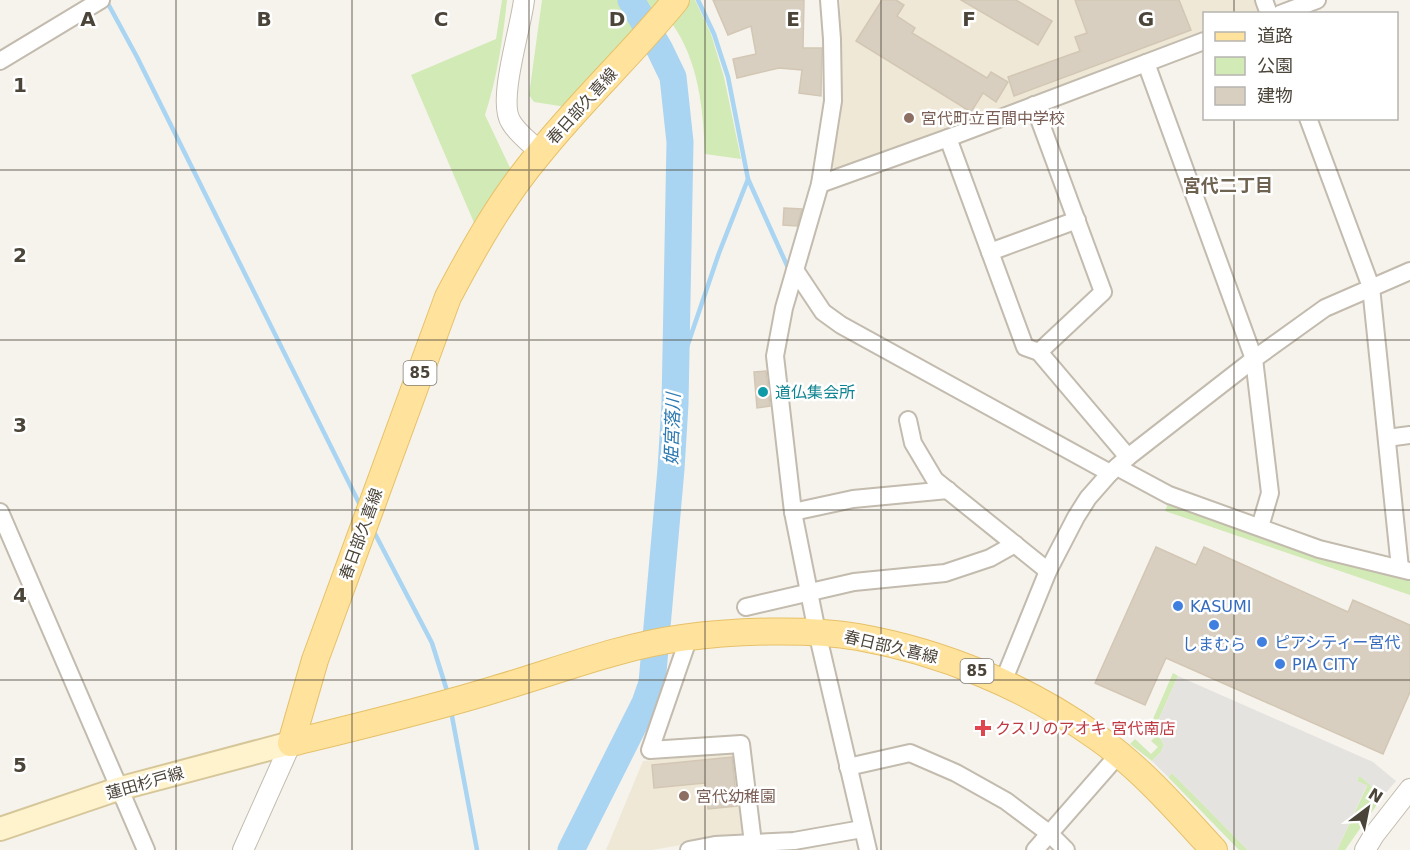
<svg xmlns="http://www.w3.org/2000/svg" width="1410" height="850" font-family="'DejaVu Sans','Noto Sans JP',sans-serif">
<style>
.education{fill:#efe8d6}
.green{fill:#d2eab5}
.parking{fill:#e5e3e0}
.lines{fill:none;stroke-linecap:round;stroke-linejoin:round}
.stream{stroke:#a9d4f2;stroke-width:4.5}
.river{stroke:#a9d4f2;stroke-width:27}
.building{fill:#d8cfc1;stroke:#d3c7b4;stroke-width:1.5}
.minor-casing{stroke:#c2bbae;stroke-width:20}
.tertiary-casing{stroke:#c2bbae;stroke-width:22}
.secondary-casing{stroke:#d6c79b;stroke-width:26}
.primary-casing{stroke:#e6c16a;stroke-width:28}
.minor{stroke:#fff;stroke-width:16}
.tertiary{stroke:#fff;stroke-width:20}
.secondary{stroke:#fff3cd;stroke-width:22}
.primary{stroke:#ffe39c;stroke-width:26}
.grid{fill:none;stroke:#4b4439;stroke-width:1.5;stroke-opacity:0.55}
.education-dot{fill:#8d6e63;stroke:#fff;stroke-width:2}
.culture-dot{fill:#0f9aa8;stroke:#fff;stroke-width:2}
.shop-dot{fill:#3f7fe0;stroke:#fff;stroke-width:2}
.health-dot{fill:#e0444e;stroke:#fff;stroke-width:2}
.labels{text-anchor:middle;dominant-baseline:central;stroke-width:5;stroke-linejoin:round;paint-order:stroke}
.shield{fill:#fff;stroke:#817c74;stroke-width:1.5}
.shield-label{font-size:15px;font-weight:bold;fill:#4b4439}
.street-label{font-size:16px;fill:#4b4439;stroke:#fff}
.education-label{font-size:16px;fill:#785e54;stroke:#fff;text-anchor:start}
.culture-label{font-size:16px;fill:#0d838f;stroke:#fff;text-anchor:start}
.shop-label{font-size:16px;fill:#366cbe;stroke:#fff;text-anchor:start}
.health-label{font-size:16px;fill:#be3a42;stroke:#fff;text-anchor:start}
.neighbourhood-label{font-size:18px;font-weight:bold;fill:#6e6250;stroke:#fff}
.water-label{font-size:18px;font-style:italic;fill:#2e7ab2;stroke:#fff}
.grid-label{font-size:20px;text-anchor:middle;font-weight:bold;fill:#4b4439;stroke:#fff;stroke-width:5;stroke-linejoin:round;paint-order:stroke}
</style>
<rect width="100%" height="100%" fill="#f6f3ec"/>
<g class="education">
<polygon points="840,0 1258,0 1261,10 1259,13 1204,14 1204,36 838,170 833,167 841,70"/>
<polygon points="731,753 735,758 744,832 739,838 711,840 652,850 606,850 643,761"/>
</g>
<g class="green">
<path d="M502,0h5c-4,39 -10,78 -22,115l27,57 -37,53 -64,-150 85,-36z"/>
<polygon points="542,0 623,0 638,29 566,107 534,102 529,95"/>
<polygon points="640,0 665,0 649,17"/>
<path d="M689,0h6l16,34 13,43 17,82 -36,-5c-2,-46 -6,-93 -34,-132z"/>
<polygon points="1169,501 1410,579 1410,595 1165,511"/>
<polygon points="1173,673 1178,676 1154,730 1147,737 1143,734 1149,728"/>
<polygon points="1156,736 1161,739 1164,745 1161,752 1152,761 1130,744 1135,739 1151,754 1158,747 1151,741"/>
<polygon points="1172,773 1248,850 1239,850 1168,777"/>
<polygon points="1358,777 1361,777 1383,796 1345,850 1337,850 1367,786 1357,781"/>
</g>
<polygon class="parking" points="1178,676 1373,762 1396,781 1383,796 1361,777 1358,777 1357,781 1367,785 1337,850 1248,850 1172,773 1168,777 1152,761 1161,752 1164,745 1161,739 1163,734 1154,730"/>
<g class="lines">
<g class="stream">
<polyline points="106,0 137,57 361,507"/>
<polyline points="748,179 790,272"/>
<polyline points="675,382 719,253 748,179 728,77 714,34 698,0"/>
<polyline points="373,530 432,643 448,694"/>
<polyline points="451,711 477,850"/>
</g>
<polyline class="river" points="571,850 645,703 652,683 671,469 675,404 680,142 673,77 660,50 631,0"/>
</g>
<g class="building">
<polygon points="713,0 804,0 803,48 822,48 821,96 799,93 802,70 779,68 737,78 733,59 756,54 751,26 728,35"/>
<polygon points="882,0 896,0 904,5 897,16 915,28 912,33 987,78 991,72 1008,82 996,102 983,93 971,112 856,41"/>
<polygon points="961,0 1016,0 1052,21 1038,45"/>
<polygon points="1075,0 1179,0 1191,30 1014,96 1008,77 1080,51 1075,37 1087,33"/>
<polygon points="784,208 802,209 797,226 783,225"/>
<polygon points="766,371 770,406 757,408 754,372"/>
<polygon points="1156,547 1196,565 1204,547 1348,612 1353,600 1410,625 1410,692 1383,754 1166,658 1145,705 1095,683"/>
<polygon points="732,757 737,806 708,809 705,783 654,788 652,765"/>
</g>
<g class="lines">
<g class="minor-casing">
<g id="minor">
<polyline points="829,0 832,39 833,101 820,184 784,308 775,356 793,512 817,632 868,850"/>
<polyline points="1264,0 1269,14"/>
<polyline points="1280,14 1317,0"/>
<polyline points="0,61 101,0"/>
<polyline points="1146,63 1254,359 1270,493 1260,527"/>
<polyline points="1034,105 1103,292 1039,352"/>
<polyline points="1308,118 1371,287 1400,568"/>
<polyline points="948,138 1025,347 1039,352 1128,457"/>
<polyline points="820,184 948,138 1204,41"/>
<polyline points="990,252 1077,220"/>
<polyline points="795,270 823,312 841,325 1110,473"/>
<polyline points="908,420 913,443 935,480 1048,571"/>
<polyline points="1387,438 1410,435"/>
<polyline points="1117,467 1169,495 1319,549 1409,571"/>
<polyline points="0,512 146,850"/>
<polyline points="793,512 853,499 948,490"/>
<polyline points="746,607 854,582 945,573 990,558 1015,544"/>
<polyline points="689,637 650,750 741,744 753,843"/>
<polyline points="1003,682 1048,571 1076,517 1088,498 1110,473 1128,457 1254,359 1325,308 1410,271"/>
<polyline points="848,767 910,753 956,773 1006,801 1050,834 1066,850"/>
<polyline points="689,850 715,845 794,841 862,829"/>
<polyline points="1035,850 1119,754"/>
</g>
</g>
<g class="tertiary-casing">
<g id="tertiary">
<path d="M524,0c-3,28 -27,101 -13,122 6,11 20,21 29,30"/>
<polyline points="243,850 291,743"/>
<polyline points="1365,850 1374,835 1410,789"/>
</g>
</g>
<g class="secondary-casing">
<polyline id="secondary" points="0,829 118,789 291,743"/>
</g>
<g class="primary-casing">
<g id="primary">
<path d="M291,743c69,-17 137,-33 205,-54 61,-18 122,-42 185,-51 52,-7 126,-10 177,-1 85,15 169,50 240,101 44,31 80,73 116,112"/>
<path d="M291,743l24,-83 133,-363c27,-51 54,-99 91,-143 43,-54 94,-101 137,-154"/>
</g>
</g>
<use href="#minor" class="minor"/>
<use href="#tertiary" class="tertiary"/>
<use href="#secondary" class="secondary"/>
<use href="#primary" class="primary"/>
</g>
<path class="grid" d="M176,0v850M352,0v850M529,0v850M705,0v850M881,0v850M1058,0v850M1234,0v14M1234,118v732M0,170h1410M0,340h1410M0,510h1410M0,680h1410"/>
<g class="education-dot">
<circle cx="909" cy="118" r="6"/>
<circle cx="684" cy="796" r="6"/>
</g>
<circle class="culture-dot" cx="763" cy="392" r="6"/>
<g class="shop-dot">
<circle cx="1178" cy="606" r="6"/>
<circle cx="1214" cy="625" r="6"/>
<circle cx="1262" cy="642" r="6"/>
<circle cx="1280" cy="664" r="6"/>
</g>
<path class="health-dot" d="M980 719h6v6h6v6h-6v6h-6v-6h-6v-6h6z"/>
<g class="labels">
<g class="shield">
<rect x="403.5" y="361" width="33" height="24" rx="4.5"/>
<rect x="960.5" y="659" width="33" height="24" rx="4.5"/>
</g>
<g class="shield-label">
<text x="420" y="373">85</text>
<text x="977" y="671">85</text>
</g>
<g class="street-label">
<text transform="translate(582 106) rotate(-48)">春日部久喜線</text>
<text transform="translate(361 534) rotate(-70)">春日部久喜線</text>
<text transform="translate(891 647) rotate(13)">春日部久喜線</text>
<text transform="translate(145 783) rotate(-16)">蓮田杉戸線</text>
</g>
<g class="education-label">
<text x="921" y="118">宮代町立百間中学校</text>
<text x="696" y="796">宮代幼稚園</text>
</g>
<g class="culture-label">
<text x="775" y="392">道仏集会所</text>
</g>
<g class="shop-label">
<text x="1190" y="606">KASUMI</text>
<text x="1274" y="642">ピアシティー宮代</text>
<text x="1214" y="644" text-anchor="middle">しまむら</text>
<text x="1292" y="664">PIA CITY</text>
</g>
<g class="health-label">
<text x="995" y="728">クスリのアオキ 宮代南店</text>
</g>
<g class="neighbourhood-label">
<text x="1228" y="185">宮代二丁目</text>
</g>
<g class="water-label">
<text transform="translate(672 429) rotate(-88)">姫宮落川</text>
</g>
</g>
<g class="grid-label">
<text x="88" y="26">A</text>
<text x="264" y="26">B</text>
<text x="441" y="26">C</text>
<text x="617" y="26">D</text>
<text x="793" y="26">E</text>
<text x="969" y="26">F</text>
<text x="1146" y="26">G</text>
<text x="20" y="92">1</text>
<text x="20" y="262">2</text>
<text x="20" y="432">3</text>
<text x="20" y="602">4</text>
<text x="20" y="772">5</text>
</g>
<rect x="1203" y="12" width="195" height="108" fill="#ffffff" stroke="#b7b4b0" stroke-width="1.5"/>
<rect x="1215" y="32" width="30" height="9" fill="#ffe39c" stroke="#b7b4b0" stroke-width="1.5"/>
<text x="1257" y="42" font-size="18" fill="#4b4439">道路</text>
<rect x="1215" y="57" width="30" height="18" fill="#d2eab5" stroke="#b7b4b0" stroke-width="1.5"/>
<text x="1257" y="72" font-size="18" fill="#4b4439">公園</text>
<rect x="1215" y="87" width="30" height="18" fill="#d8cfc1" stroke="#b7b4b0" stroke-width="1.5"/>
<text x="1257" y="102" font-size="18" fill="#4b4439">建物</text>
<g transform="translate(1368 808) rotate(32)" stroke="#ffffff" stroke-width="4.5" paint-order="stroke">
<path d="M0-4.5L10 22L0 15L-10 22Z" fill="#4b4439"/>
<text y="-9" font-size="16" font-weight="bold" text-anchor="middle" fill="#4b4439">N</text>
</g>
</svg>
